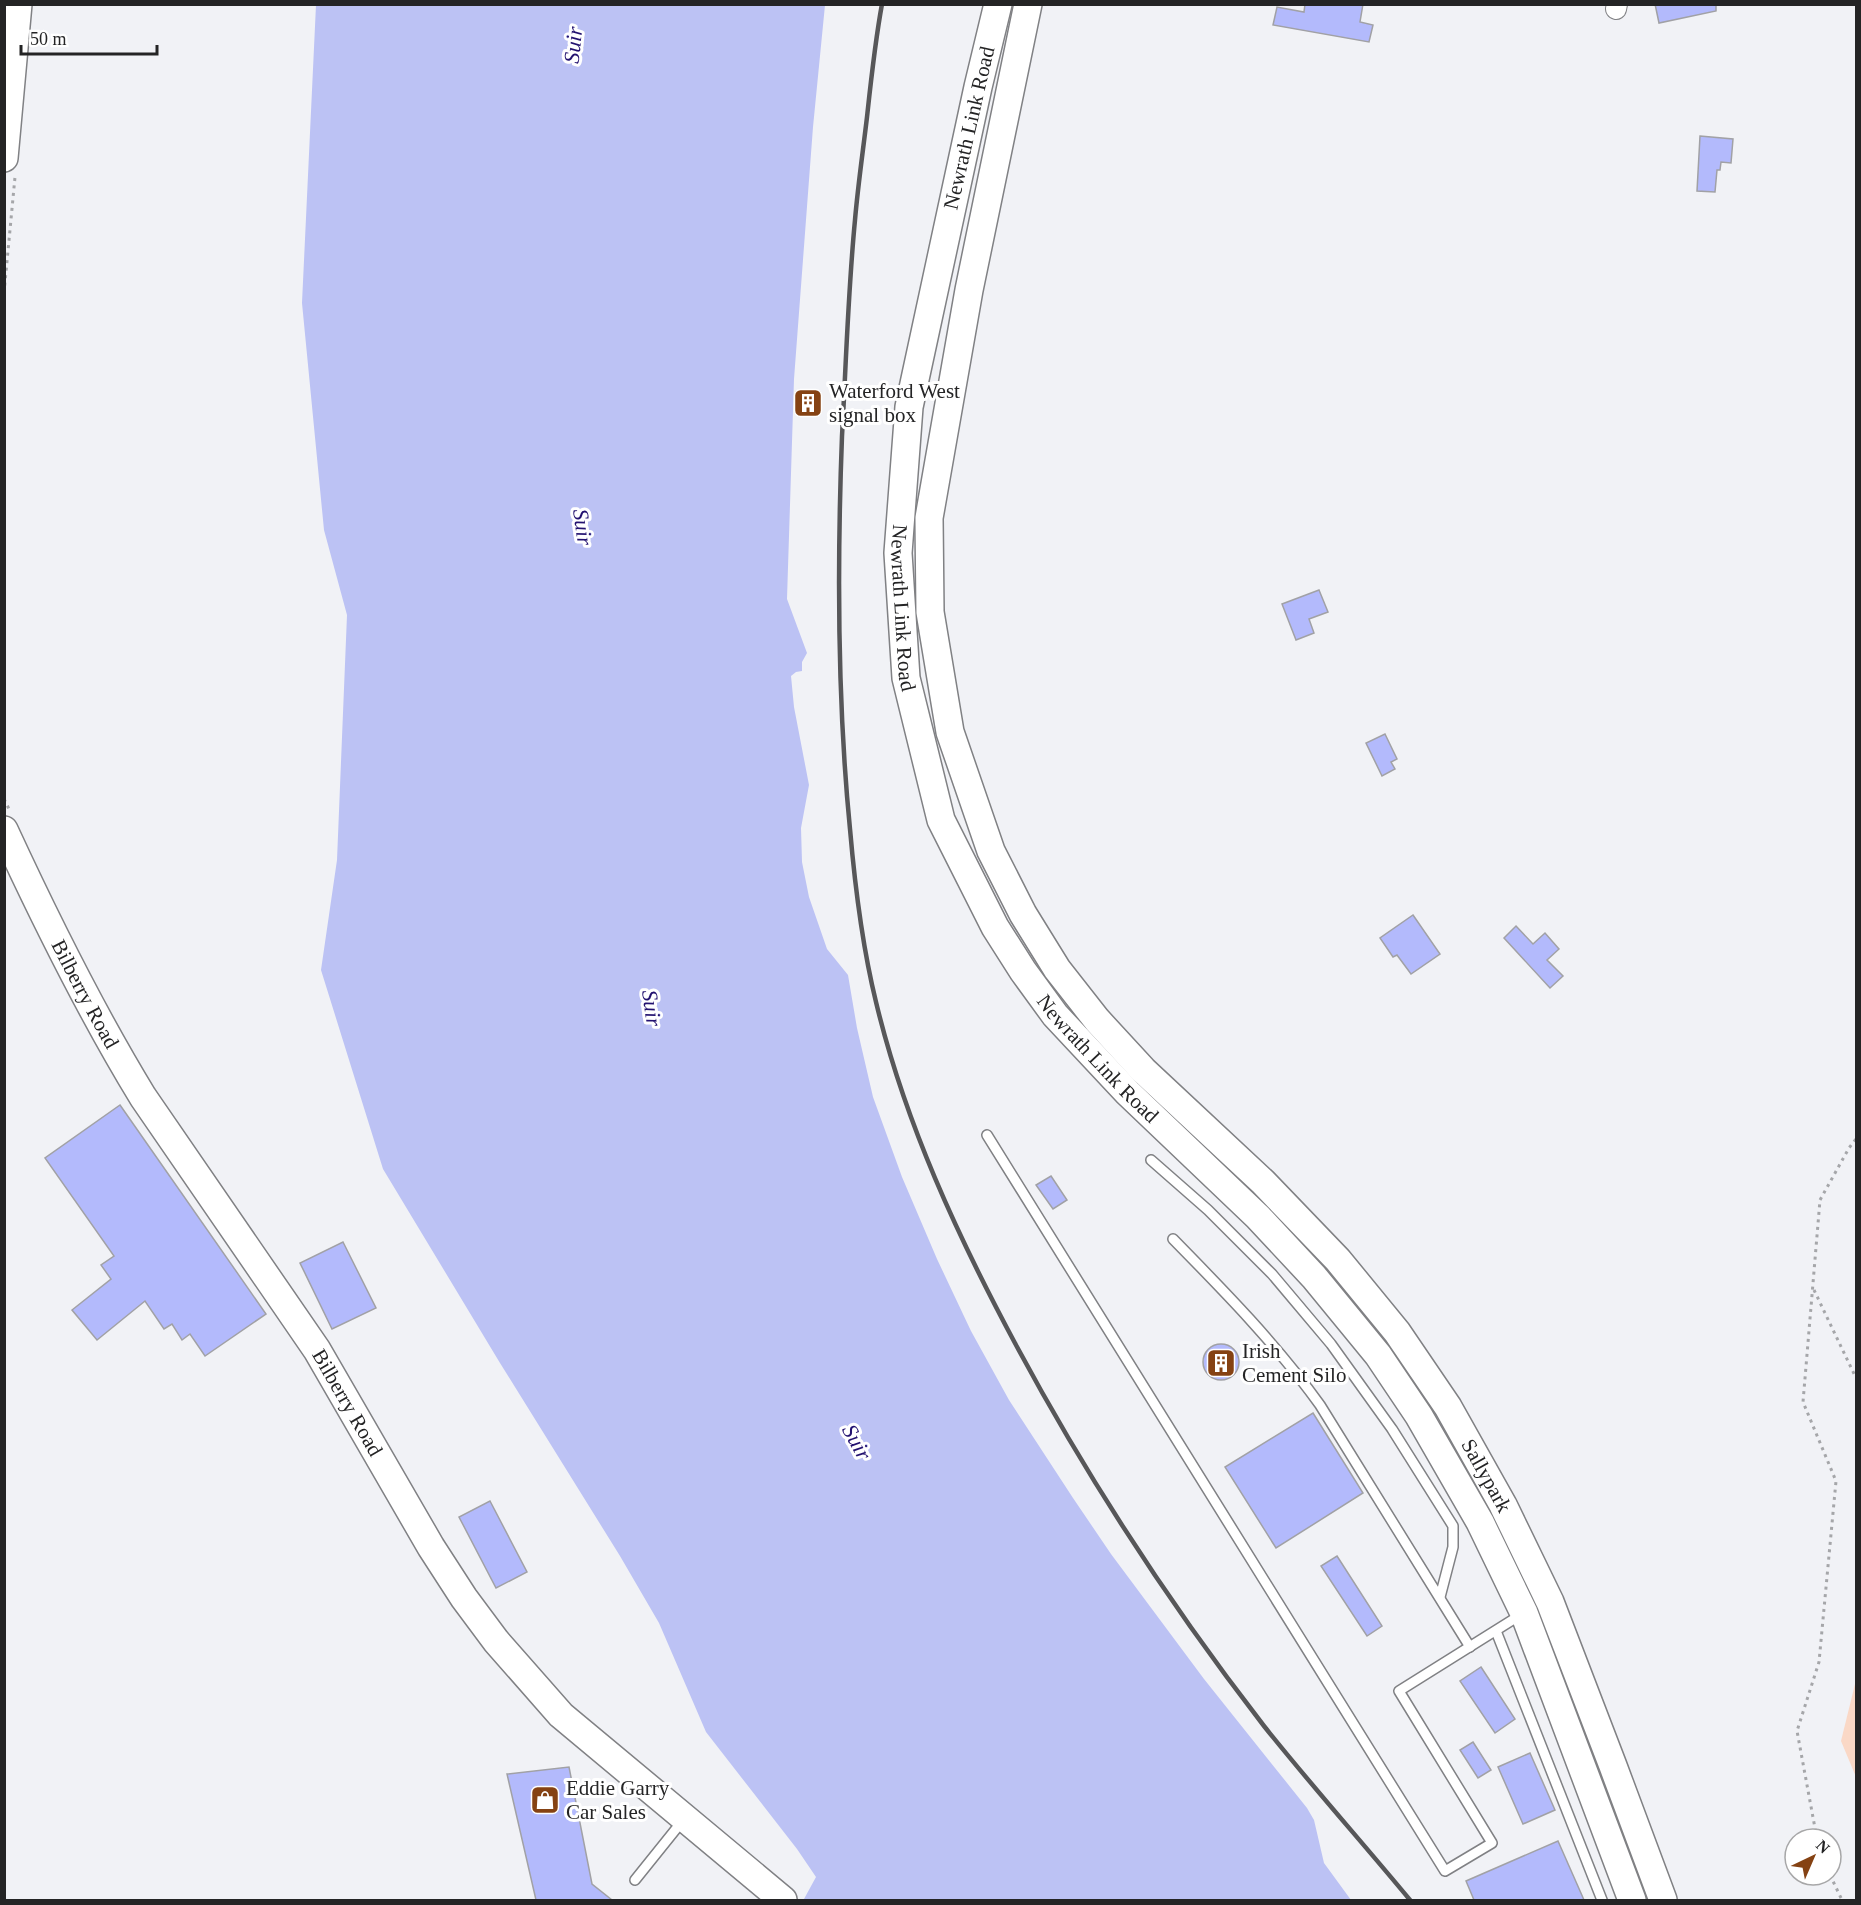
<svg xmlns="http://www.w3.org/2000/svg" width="1861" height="1905" font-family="'Times New Roman',serif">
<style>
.green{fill:#fad8c6}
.water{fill:#bcc2f4}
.building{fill:#b3bafc;stroke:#a1a1a5;stroke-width:1.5}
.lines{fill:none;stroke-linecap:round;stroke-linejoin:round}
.lane-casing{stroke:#808184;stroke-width:12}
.street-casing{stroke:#808184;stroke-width:22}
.secondary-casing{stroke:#808184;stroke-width:30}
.path{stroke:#a5a6a9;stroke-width:3;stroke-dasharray:3 4.5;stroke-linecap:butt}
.lane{stroke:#fff;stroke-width:9}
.street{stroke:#fff;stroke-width:20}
.secondary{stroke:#fff;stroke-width:27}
.rail{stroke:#575759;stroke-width:4.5}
.labels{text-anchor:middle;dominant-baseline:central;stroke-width:6;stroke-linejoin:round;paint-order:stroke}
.street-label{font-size:21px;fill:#242425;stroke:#fff}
.poi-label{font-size:21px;fill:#242425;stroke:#fff;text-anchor:start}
.water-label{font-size:22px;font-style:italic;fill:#22116f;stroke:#fff}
</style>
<rect width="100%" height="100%" fill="#f1f2f6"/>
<polygon class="green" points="1856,1680 1856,1777 1841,1741"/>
<polygon class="water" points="316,5 825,5 813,127 794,379 787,599 807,653 802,662 802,671 796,672 791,676 794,707 809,785 801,828 802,862 809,897 827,949 848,975 857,1028 873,1097 902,1177 937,1259 971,1331 1009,1400 1073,1498 1111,1554 1204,1679 1307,1808 1314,1820 1324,1863 1351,1900 805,1900 804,1899 816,1877 797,1849 706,1732 659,1623 620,1556 500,1363 383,1169 321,970 337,860 347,615 324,530 302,303"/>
<g class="building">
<polygon points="1305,4 1363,4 1360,22 1373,25 1369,42 1273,25 1277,7 1304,12"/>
<polygon points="1655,4 1716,4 1716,11 1659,23"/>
<polygon points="1700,136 1733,139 1731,163 1721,162 1720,170 1717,170 1715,192 1697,191"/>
<polygon points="801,390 817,393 816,416 799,414"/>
<polygon points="1319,590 1328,612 1309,619 1314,633 1296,640 1282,604"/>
<polygon points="1385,734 1397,759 1391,762 1395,769 1382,776 1366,743"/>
<polygon points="1413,915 1440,954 1411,974 1397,955 1393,957 1380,938"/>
<polygon points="1516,926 1533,944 1545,933 1559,949 1547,960 1563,976 1550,988 1504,938"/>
<polygon points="120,1105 266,1314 205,1356 190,1334 182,1340 172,1324 164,1329 145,1301 97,1340 72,1310 111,1279 101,1265 114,1256 45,1158"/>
<polygon points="1051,1176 1067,1200 1053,1209 1036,1185"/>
<polygon points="343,1242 376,1308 332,1329 300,1263"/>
<circle cx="1221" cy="1362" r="18"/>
<polygon points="1313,1413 1363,1493 1276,1548 1225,1467"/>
<polygon points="490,1501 527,1572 496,1588 459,1517"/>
<polygon points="1337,1556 1382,1626 1367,1636 1321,1566"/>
<polygon points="1481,1667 1515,1719 1495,1733 1460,1681"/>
<polygon points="1473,1742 1491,1770 1478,1778 1460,1750"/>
<polygon points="1530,1753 1555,1810 1523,1824 1498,1767"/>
<polygon points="569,1767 592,1884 612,1900 536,1900 507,1774"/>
<polygon points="1558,1841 1584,1900 1474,1900 1466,1881"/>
</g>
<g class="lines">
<g class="lane-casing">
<g id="lane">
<polyline points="987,1135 1445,1871 1492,1843 1399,1691 1522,1614"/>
<polyline points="1151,1160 1208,1210 1272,1274 1331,1344 1392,1429 1453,1526 1453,1547 1440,1597"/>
<path d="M1173,1239c52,53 104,106 147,166l150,242"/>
<polyline points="1496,1631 1602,1900"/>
<polyline points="635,1880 684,1819"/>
</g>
</g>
<g class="street-casing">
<polyline id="street" points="1616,9 1617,4"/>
</g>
<g class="secondary-casing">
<g id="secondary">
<path id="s1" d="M998,4l-20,83 -69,320 -11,146 8,125 35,142 54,107 28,44 32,44 73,78 130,124 56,60 64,78 41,61 61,106 44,91 108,287"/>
<path id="s2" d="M1028,4l-59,286 -40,228 1,94 20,120 41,119 32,63 34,55 40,51 46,50 120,112 75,78 59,72 51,75 55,98 47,97 63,164 50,134"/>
<polyline points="4,158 18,4"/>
<path id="s3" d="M4,830c42,91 87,182 139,267l174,253 114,197 33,51 32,43 65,74 222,185"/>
</g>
</g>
<g class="path">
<polyline points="4,293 15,177"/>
<polyline points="4,799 9,809"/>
<polyline points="1814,1290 1856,1378"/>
<polyline points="1817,1839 1797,1731 1819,1662 1836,1481 1803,1402 1820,1200 1849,1148 1856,1139"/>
<polyline points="1830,1875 1842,1900"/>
</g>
<use href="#lane" class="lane"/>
<use href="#street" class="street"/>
<use href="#secondary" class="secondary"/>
<path class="rail" d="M882,4c-7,38 -11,76 -15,113 -4,34 -9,68 -12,103 -7,72 -9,144 -13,216 -5,131 -5,262 8,393 5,58 12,116 26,173 29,121 82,235 140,343 72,134 155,261 248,381 47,59 98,116 146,174"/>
</g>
<defs>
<g id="building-square" transform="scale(1.5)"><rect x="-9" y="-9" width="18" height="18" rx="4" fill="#854213" stroke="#fff"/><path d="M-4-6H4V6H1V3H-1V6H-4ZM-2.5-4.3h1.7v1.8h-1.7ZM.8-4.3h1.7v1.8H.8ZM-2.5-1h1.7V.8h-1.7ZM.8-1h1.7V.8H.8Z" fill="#fff"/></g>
<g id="shop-square" transform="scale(1.5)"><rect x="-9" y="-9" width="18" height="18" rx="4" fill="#854213" stroke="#fff"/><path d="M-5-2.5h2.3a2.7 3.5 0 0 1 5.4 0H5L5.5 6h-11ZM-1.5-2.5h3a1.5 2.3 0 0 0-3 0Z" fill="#fff"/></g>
</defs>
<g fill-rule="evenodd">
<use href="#building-square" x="808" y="403"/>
<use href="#building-square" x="1221" y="1363"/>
<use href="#shop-square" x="545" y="1800"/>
</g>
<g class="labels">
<g class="street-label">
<text transform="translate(969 128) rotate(-77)">Newrath Link Road</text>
<text stroke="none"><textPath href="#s1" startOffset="614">Newrath Link Road</textPath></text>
<text stroke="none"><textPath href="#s3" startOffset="183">Bilberry Road</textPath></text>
<text stroke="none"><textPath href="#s1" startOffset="1118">Newrath Link Road</textPath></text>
<text stroke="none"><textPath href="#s3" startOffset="669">Bilberry Road</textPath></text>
<text stroke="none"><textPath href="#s2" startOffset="1668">Sallypark</textPath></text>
</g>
<g class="poi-label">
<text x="829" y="391">Waterford West<tspan x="829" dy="24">signal box</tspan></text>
<text x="1242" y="1351">Irish<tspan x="1242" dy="24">Cement Silo</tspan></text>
<text x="566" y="1788">Eddie Garry<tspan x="566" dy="24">Car Sales</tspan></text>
</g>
<g class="water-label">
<text transform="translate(573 45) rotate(-84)">Suir</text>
<text transform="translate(583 527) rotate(82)">Suir</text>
<text transform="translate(652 1008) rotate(82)">Suir</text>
<text transform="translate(857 1442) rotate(61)">Suir</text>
</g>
</g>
<rect width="1861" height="1905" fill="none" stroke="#242425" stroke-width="12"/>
<g transform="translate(1813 1857) rotate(44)"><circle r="28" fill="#ffffff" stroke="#a7a7a8" stroke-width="1.5"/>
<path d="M0-4.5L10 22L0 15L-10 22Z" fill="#854213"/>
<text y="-9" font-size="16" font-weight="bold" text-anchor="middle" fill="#242425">N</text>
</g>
<path d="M21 45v9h136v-9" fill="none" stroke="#242425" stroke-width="3"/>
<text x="30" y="45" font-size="18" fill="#242425" stroke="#ffffff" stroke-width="4.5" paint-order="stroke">50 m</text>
</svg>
